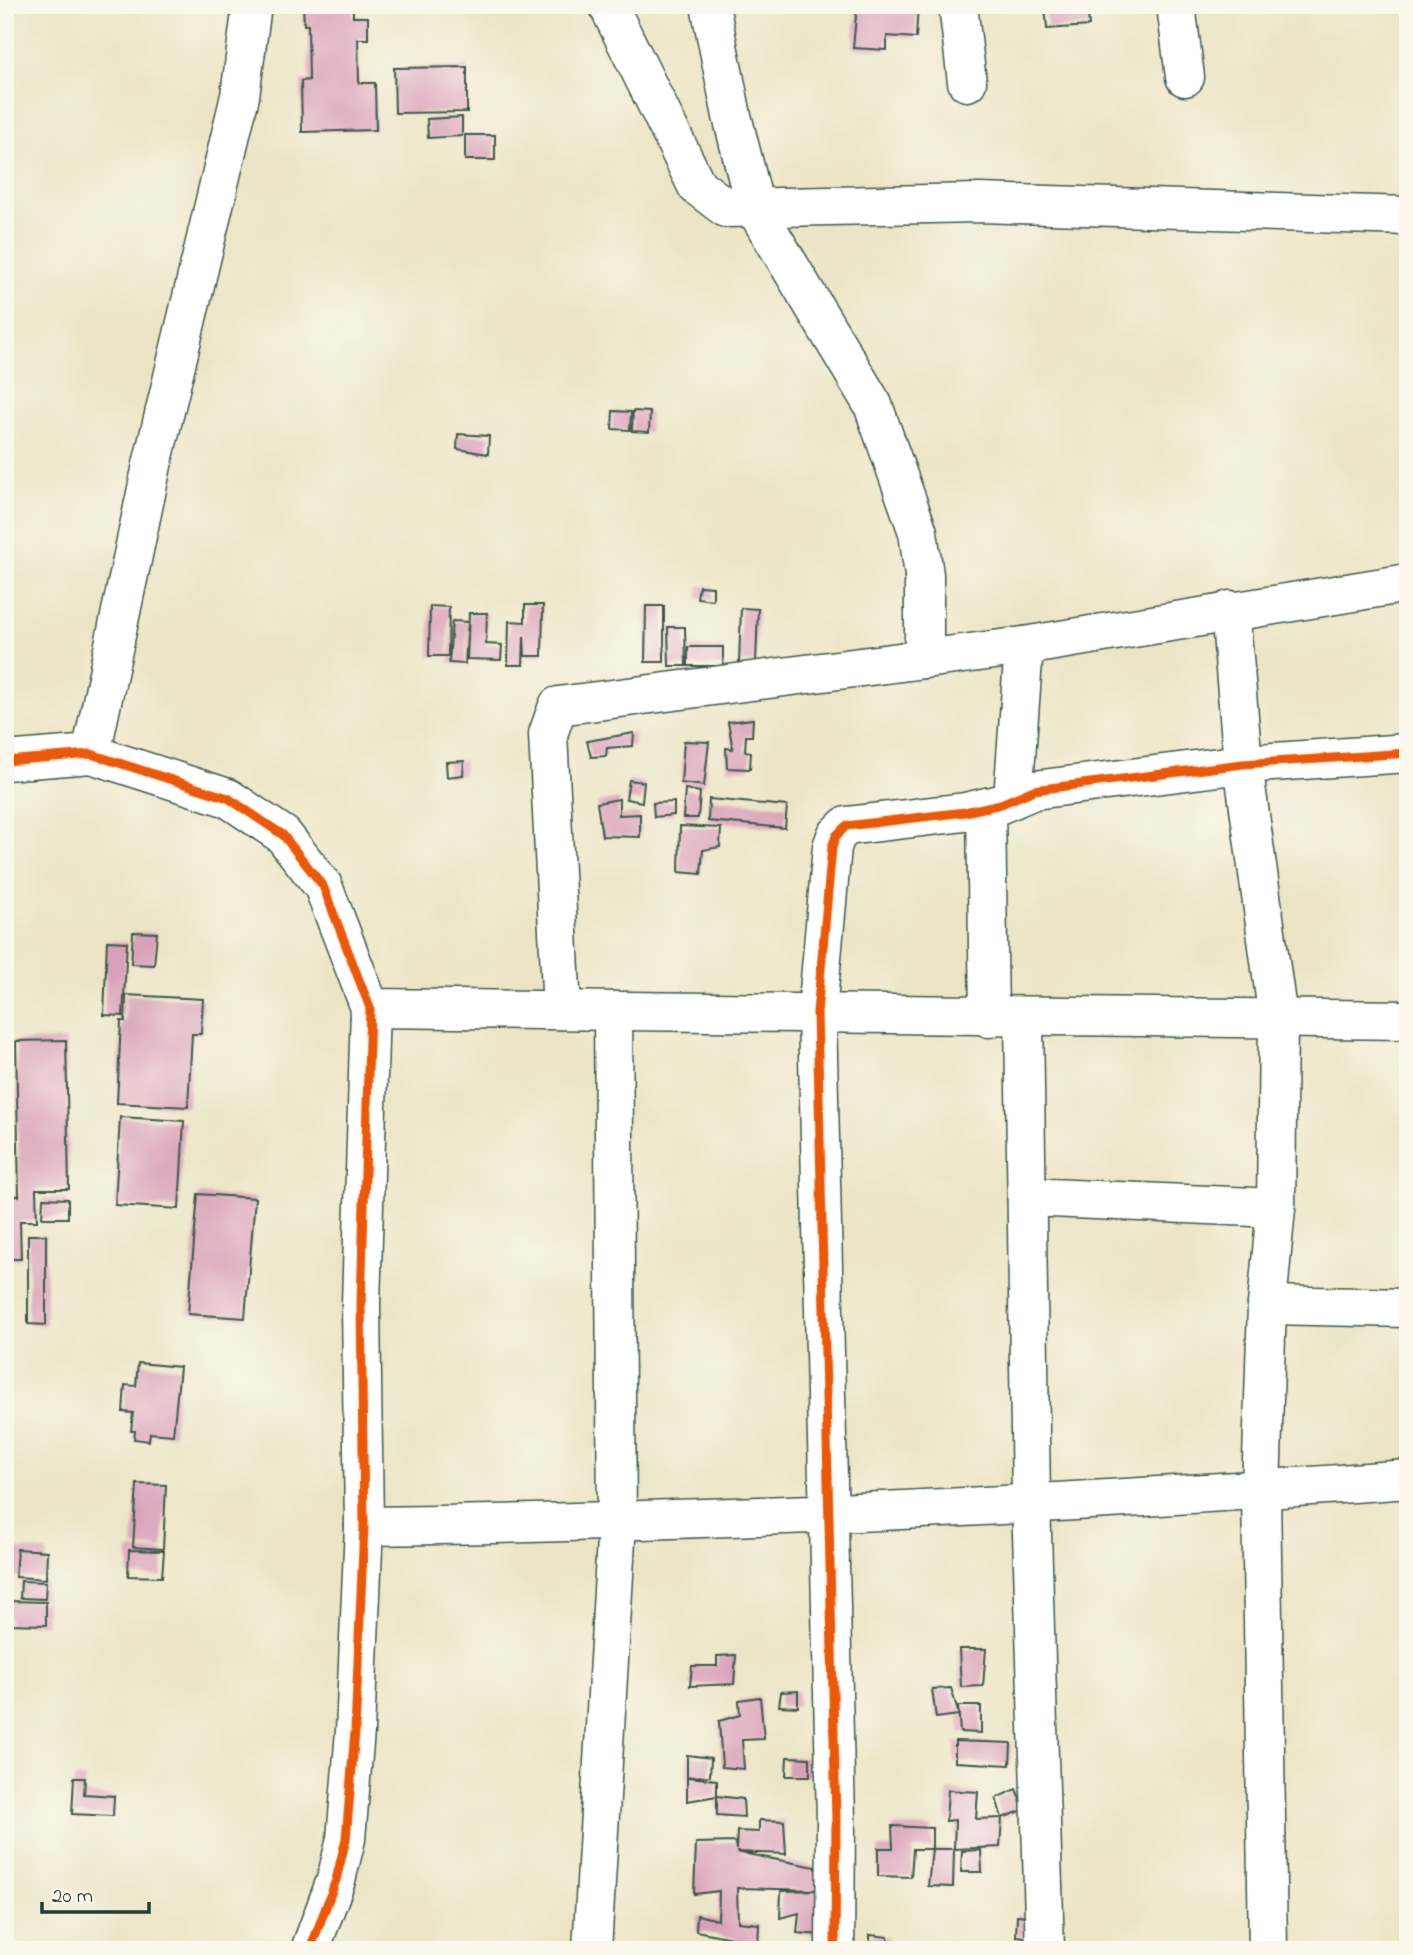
<svg xmlns="http://www.w3.org/2000/svg" width="1413" height="1955" font-family="'Indie Flower',sans-serif">
<style>
.building{fill:#d9a1b9}
.lines{fill:none;stroke-linecap:round;stroke-linejoin:round}
.minor-casing{stroke:#3e564a;stroke-width:41}
.minor{stroke:#fff;stroke-width:38}
.cycleway-casing{stroke:#fbf7ec;stroke-width:13}
.cycleway{stroke:#e8590c;stroke-width:9}
</style>
<rect width="100%" height="100%" fill="#fbf7ec"/>
<filter id="ink" filterUnits="userSpaceOnUse"><feTurbulence type="fractalNoise" baseFrequency=".0143" numOctaves="2"/><feDisplacementMap in="SourceGraphic" scale="14" xChannelSelector="R" yChannelSelector="G"/><feConvolveMatrix kernelMatrix="1 2 1 2 8 2 1 2 1" color-interpolation-filters="sRGB"/></filter>
<filter id="wash" filterUnits="userSpaceOnUse"><feTurbulence type="fractalNoise" baseFrequency=".00686" numOctaves="4" result="noise"/><feDisplacementMap in="SourceGraphic" scale="28" xChannelSelector="R" yChannelSelector="G"/><feGaussianBlur stdDeviation="1.57" result="paint"/><feColorMatrix in="noise" values="0 0 0 0 0 0 0 0 0 0 0 0 0 0 0 0 0 1.4 0 .05"/><feComposite in="paint" operator="in"/></filter>
<g filter="url(#wash)">
<rect width="100%" height="100%" fill="#ebe5c6"/>
<g id="blocks">
<g class="building">
<polygon points="303,5 353,5 353,17 368,17 368,39 358,39 359,83 375,83 376,130 302,132 301,81 309,80 308,25 304,25"/>
<polygon points="857,5 918,5 916,38 887,36 887,50 853,48"/>
<polygon points="1045,5 1087,5 1089,26 1047,29"/>
<polygon points="467,67 467,112 395,113 394,68"/>
<polygon points="462,117 462,136 428,138 427,119"/>
<rect x="465" y="135" width="30" height="25"/>
<polygon points="613,411 631,412 630,430 612,429"/>
<polygon points="633,411 650,412 649,432 632,431"/>
<polygon points="458,434 489,436 488,454 457,449"/>
<polygon points="699,586 713,587 713,600 697,598"/>
<polygon points="525,605 543,605 542,656 525,656 524,636 523,665 508,665 509,621 525,622"/>
<polygon points="430,606 449,607 448,656 429,656"/>
<polygon points="646,606 664,606 664,662 645,662"/>
<polygon points="741,608 758,609 756,663 739,663"/>
<polygon points="469,613 487,613 486,644 502,645 501,660 467,659"/>
<polygon points="452,621 468,622 465,664 449,663"/>
<polygon points="668,627 685,627 686,666 669,666"/>
<rect x="688" y="647" width="35" height="19"/>
<polygon points="753,719 752,736 746,736 745,751 751,752 750,769 727,768 726,748 733,749 728,722"/>
<polygon points="634,733 633,746 607,748 606,756 591,757 587,741"/>
<polygon points="684,741 709,742 704,786 681,783"/>
<polygon points="464,761 463,775 447,777 446,762"/>
<polygon points="629,780 644,782 642,802 626,799"/>
<polygon points="685,789 700,792 698,818 683,818"/>
<polygon points="619,799 619,815 640,814 640,837 602,836 597,803"/>
<polygon points="709,799 787,806 785,828 708,821"/>
<polygon points="674,802 674,815 654,817 653,803"/>
<polygon points="680,826 721,828 720,847 703,850 701,874 679,872"/>
<polygon points="133,932 157,933 154,965 131,964"/>
<polygon points="107,941 127,942 123,1016 104,1015"/>
<polygon points="126,995 203,999 201,1034 192,1034 188,1107 117,1103 121,1021 125,1021"/>
<polygon points="66,1040 69,1189 36,1189 37,1221 20,1221 21,1259 5,1259 5,1196 19,1196 16,1041"/>
<polygon points="120,1117 184,1121 179,1209 115,1205"/>
<polygon points="198,1194 255,1198 245,1318 188,1314"/>
<polygon points="43,1198 68,1199 68,1218 42,1218"/>
<polygon points="28,1235 46,1235 46,1325 28,1324"/>
<polygon points="138,1363 180,1367 173,1435 150,1433 149,1441 134,1439 135,1431 131,1431 133,1413 123,1412 125,1385 136,1386"/>
<polygon points="137,1484 166,1485 163,1549 133,1547"/>
<polygon points="17,1549 47,1551 46,1579 15,1577"/>
<polygon points="129,1550 164,1551 162,1577 128,1576"/>
<polygon points="21,1581 46,1582 45,1599 20,1598"/>
<polygon points="9,1601 46,1602 46,1625 9,1624"/>
<polygon points="959,1649 986,1649 983,1686 961,1687"/>
<polygon points="736,1655 734,1684 690,1686 692,1666 717,1666 717,1656"/>
<polygon points="951,1688 959,1715 936,1718 932,1689"/>
<polygon points="798,1691 798,1707 779,1706 781,1692"/>
<polygon points="760,1697 764,1739 742,1740 744,1769 722,1767 719,1721 740,1715 739,1700"/>
<polygon points="958,1706 981,1706 981,1733 960,1732"/>
<polygon points="955,1741 1011,1743 1010,1765 955,1762"/>
<polygon points="687,1755 711,1758 710,1776 688,1777 717,1780 717,1796 743,1799 744,1817 717,1815 717,1796 687,1801"/>
<polygon points="787,1757 810,1758 810,1776 786,1776"/>
<polygon points="74,1778 85,1778 84,1794 114,1796 113,1816 72,1814"/>
<polygon points="1016,1789 1024,1810 1002,1818 1000,1847 954,1849 953,1887 928,1886 932,1849 954,1849 955,1820 946,1821 948,1790 978,1792 976,1819 1002,1818 996,1798"/>
<polygon points="759,1820 784,1821 786,1854 736,1852 816,1867 824,1891 822,1935 797,1933 799,1913 780,1918 781,1891 817,1890 737,1888 738,1922 759,1924 758,1948 736,1948 737,1939 696,1931 697,1915 718,1920 719,1891 694,1894 696,1843 735,1842 736,1850 737,1831 759,1832"/>
<polygon points="892,1826 932,1828 932,1849 913,1849 911,1877 878,1876 878,1848 893,1848"/>
<polygon points="981,1850 982,1872 961,1872 962,1851"/>
<polygon points="1017,1915 1036,1917 1034,1938 1016,1936"/>
<polygon points="870,1935 888,1937 888,1950 870,1950"/>
</g>
</g>
</g>
<g filter="url(#ink)">
<use href="#blocks" fill-opacity="0" stroke="#3e564a" stroke-width="2"/>
<g class="lines">
<g class="minor-casing">
<g id="minor">
<polyline points="608,5 697,186 726,208 980,203 1408,216"/>
<polyline points="710,5 732,116 755,208 873,405 918,532 924,575 924,659"/>
<polyline points="958,5 967,82"/>
<polyline points="1176,5 1185,77"/>
<polyline points="1230,610 1243,764 1278,1019 1276,1208 1267,1305 1261,1490 1268,1950"/>
<polyline points="91,754 152,465 240,96 252,5"/>
<polyline points="5,761 91,754 228,798 283,835 323,886 370,1008 361,1304 364,1526 355,1731 346,1839 336,1880 310,1950"/>
<polyline points="1013,799 1024,646"/>
<polyline points="986,807 989,1018"/>
<polyline points="370,1008 1408,1020"/>
<polyline points="562,1010 548,734 558,706 1024,646 1408,583"/>
<polyline points="1024,1016 1031,1501 1045,1950"/>
<polyline points="1027,1197 1276,1208"/>
<polyline points="1267,1305 1408,1308"/>
<path d="M364,1526c348,-4 697,-21 1044,-47"/>
<polyline points="592,1950 617,1523 613,1011"/>
<polyline points="835,1950 836,1820 817,1013 832,847 836,836 846,826 965,812 1001,804 1034,790 1243,764 1408,753"/>
</g>
</g>
<use href="#minor" class="minor"/>
<g class="cycleway-casing">
<g id="cycleway">
<polyline points="5,761 91,754 228,798 283,835 323,886 370,1008 361,1304 364,1526 355,1731 346,1839 336,1880 310,1950"/>
<polyline points="835,1950 836,1820 817,1013 832,847 836,836 846,826 965,812 1001,804 1034,790 1243,764 1408,753"/>
</g>
</g>
<use href="#cycleway" class="cycleway"/>
</g>
</g>
<rect width="1413" height="1955" fill="none" stroke="#fbf7ec" stroke-width="28"/>
<path d="M42 1902v10h107v-10" fill="none" stroke="#1f3d34" stroke-width="3.5"/>
<text x="52" y="1902" font-size="21" fill="#1f3d34" stroke="#fbf7ec" stroke-width="5" paint-order="stroke">20 m</text>
</svg>
